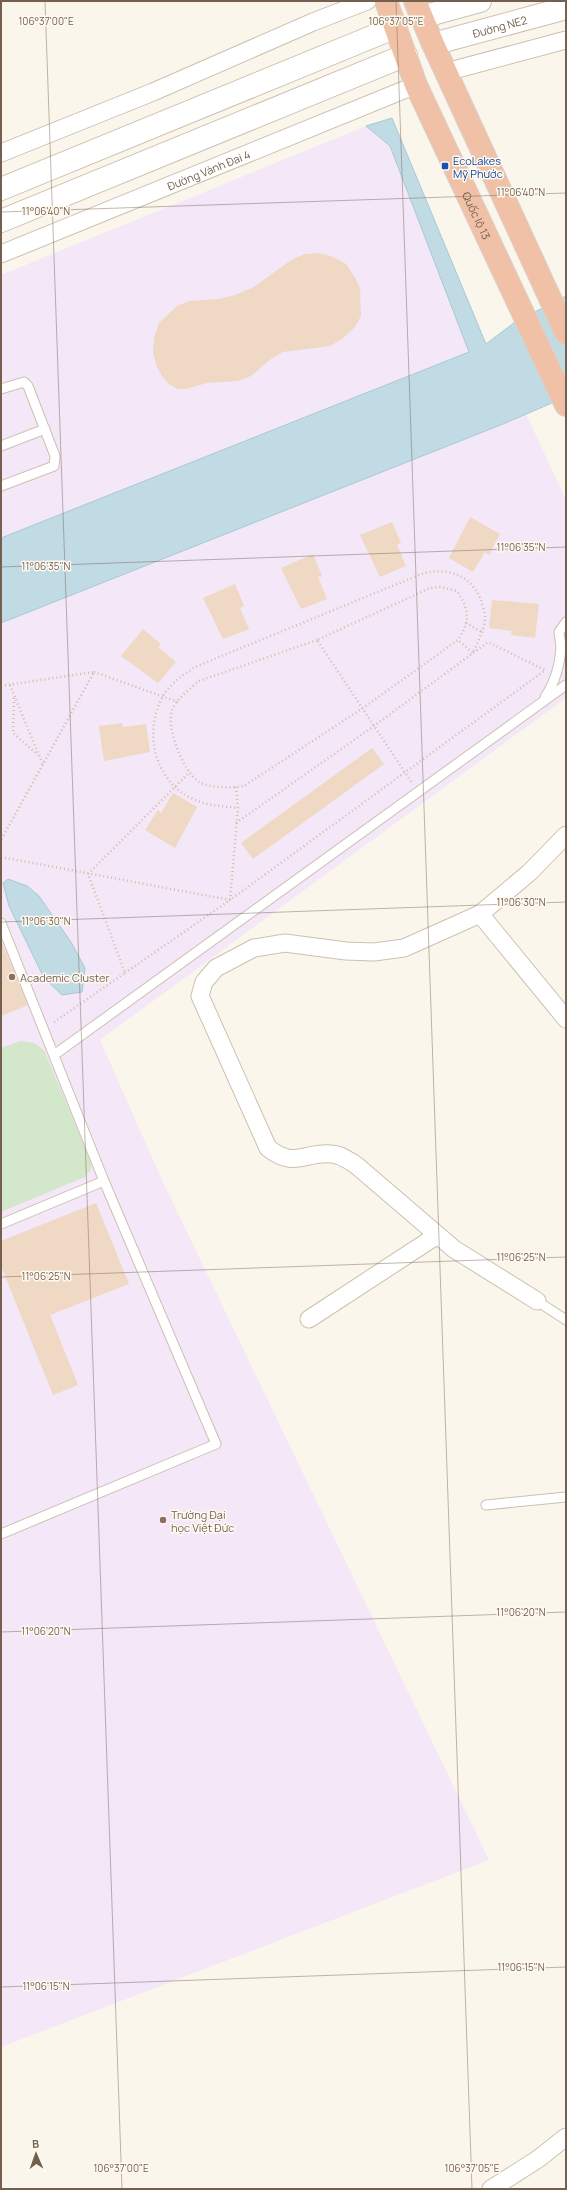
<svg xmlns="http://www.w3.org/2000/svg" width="567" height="2190" font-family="Manrope,sans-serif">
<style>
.education{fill:#f3e7f8}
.green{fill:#d3e8ca}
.water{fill:#c0dbe4;stroke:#a7c9d5}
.building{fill:#efd9c4}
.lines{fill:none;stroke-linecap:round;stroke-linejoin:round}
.lane-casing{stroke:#cdc0b1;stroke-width:11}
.street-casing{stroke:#cdc0b1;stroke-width:19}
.secondary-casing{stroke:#cfc0af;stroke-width:24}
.highway-casing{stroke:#d8d2ce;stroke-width:24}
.path{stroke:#d4bda7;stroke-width:2.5;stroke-dasharray:1 3;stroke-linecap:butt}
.lane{stroke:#fff;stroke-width:9}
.street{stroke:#fff;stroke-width:17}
.secondary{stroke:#fff;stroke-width:22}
.highway{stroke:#f0c1a7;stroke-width:22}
.ticks{fill:none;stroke:#75604f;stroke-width:1;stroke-opacity:0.45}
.transit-dot{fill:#1a4fb4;stroke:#fefaf1;stroke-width:1.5}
.education-dot{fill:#8d6e63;stroke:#fefaf1;stroke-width:1.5}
.labels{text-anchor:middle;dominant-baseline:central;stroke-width:3;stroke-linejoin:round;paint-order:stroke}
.street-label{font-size:11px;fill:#75604f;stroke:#fefaf1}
.transit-label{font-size:11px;fill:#164399;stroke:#fefaf1;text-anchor:start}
.education-label{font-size:11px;fill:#785e54;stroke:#fefaf1;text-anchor:start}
.ticks-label{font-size:10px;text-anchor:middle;fill:#75604f;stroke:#fefaf1;stroke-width:3;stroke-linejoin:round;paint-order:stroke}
</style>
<rect width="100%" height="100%" fill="#fbf6eb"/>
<g class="education">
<polygon points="366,126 390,146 470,352 1,538 1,275"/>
<polygon points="526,414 566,500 566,698 100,1040 162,1180 489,1860 1,2047 1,623"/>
</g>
<polygon class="green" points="20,1041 34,1043 44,1050 91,1162 91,1169 85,1177 1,1212 1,1048"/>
<g class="water">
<polygon points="392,118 486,344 515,322 566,296 566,397 503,424 1,623 1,538 469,352 390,146 366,126"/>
<polygon points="8,879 27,886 39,896 71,942 85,968 82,992 62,995 44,978 9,906 3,883"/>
</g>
<g class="building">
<polygon points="319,253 333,257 346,264 354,276 360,288 361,316 355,327 342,339 330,346 283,352 271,359 251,376 238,381 207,383 186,389 178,389 169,384 162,376 157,367 153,353 154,338 159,323 177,306 189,301 218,299 235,295 254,287 291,260 305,254"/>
<polygon points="470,517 500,534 489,555 485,552 473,572 449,558"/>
<polygon points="392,522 401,543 397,545 406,566 380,577 360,535"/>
<polygon points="313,554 322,576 318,577 327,599 301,609 281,568"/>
<polygon points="235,584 244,606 240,608 249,629 223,639 203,598"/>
<polygon points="492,600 539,604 535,638 511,635 512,631 489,628"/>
<polygon points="143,629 161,644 158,647 176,662 158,683 121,656"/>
<polygon points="122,723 123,727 146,724 150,752 104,761 99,726"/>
<polygon points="372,748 384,764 253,859 241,843"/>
<polygon points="173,793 197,807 175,848 145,830 158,810 161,813"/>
<polygon points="1,940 28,1005 1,1016"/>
<polygon points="96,1203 129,1284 50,1315 78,1385 53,1395 1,1266 1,1241"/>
</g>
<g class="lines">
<g class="lane-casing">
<g id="lane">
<polyline points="1,389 24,382 28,386 55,456 54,466 1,486"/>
<polyline points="1,446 45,429"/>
<polyline points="565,648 561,646 559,632 566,622"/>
<path d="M545,697c11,-16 15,-32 16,-51"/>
<polyline points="1,923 104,1181 216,1444 1,1534"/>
<polyline points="54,1055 566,685"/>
<polyline points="1,1224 104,1181"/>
<polyline points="537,1301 566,1320"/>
<polyline points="486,1505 566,1497"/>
</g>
</g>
<g class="street-casing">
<g id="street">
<polyline points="446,72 566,40"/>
<polyline points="1,153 153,92 313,22 367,1"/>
<path id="s1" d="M1,254l415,-169"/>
<polyline points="480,914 566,1019"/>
<path d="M537,1301l-83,-52 -98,-84c-8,-5 -16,-11 -25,-11 -28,-2 -36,15 -63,-6l-68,-152 4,-14 12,-14 38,-20 31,-5 61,8 28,1 30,-4 76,-34 50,-42 36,-37"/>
<polyline points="309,1319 436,1236"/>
<polyline points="491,2189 538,2159 566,2137"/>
</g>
</g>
<g class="secondary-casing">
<g id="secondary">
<polyline points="422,17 480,1"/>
<path id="s2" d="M433,44l133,-36"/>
<polyline points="1,189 396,27"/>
<polyline points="1,221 406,55"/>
</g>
</g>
<g class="highway-casing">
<g id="highway">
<path id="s3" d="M386,1l30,84 150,320"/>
<polyline points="415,1 433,44 566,333"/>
</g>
</g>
<g class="path">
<polyline points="466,623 482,632"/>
<path d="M317,640l-118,41c-9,8 -23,18 -27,29 -6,18 11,61 27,72 10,6 33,6 45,4l119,-78 95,-68c13,-20 11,-30 -1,-49l-17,-4 -10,1 -113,52c32,48 63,95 95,143"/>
<polyline points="94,672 178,702"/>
<polyline points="10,685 43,765"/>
<polyline points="1,686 94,672 1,840"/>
<polyline points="14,698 13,733 38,755"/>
<path d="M236,787l2,21c-16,-2 -32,-2 -47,-10 -37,-18 -47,-66 -29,-100 7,-14 21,-23 33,-31l229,-94c24,-5 45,1 56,25 2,6 6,15 5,21 -1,12 -8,23 -12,34l-15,-13"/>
<polyline points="236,823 374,726 488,642 545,670"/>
<polyline points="1,857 230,900 544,671"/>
<polyline points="125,973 230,900 238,808"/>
<polyline points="54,1022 125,973 88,874 190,772"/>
</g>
<use href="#lane" class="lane"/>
<use href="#street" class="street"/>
<use href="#secondary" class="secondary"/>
<use href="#highway" class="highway"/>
</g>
<path class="ticks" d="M45,1l77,2188M396,1l76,2188M1,212l565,-19M1,567l565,-20M1,922l565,-20M1,1277l565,-20M1,1632l565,-20M1,1987l565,-20"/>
<rect class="transit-dot" x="441" y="162" width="8" height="8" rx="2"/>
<g class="education-dot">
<circle cx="12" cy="977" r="4"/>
<circle cx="163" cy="1520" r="4"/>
</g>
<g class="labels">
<g class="street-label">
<text stroke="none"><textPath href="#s2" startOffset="69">Đường NE2</textPath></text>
<text stroke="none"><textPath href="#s1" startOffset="224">Đường Vành Đai 4</textPath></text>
<text stroke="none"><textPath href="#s3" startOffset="233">Quốc lộ 13</textPath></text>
</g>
<g class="transit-label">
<text x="453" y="160">EcoLakes<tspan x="453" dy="13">Mỹ Phước</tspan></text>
</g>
<g class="education-label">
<text x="20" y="977">Academic Cluster</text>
<text x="171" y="1514">Trường Đại<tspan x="171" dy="13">học Việt Đức</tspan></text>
</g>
</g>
<g class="ticks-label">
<text x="46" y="25">106°37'00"E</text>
<text x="396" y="25">106°37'05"E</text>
<text x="521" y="196">11°06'40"N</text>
<text x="46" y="215">11°06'40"N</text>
<text x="521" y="551">11°06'35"N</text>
<text x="46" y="570">11°06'35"N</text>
<text x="521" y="906">11°06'30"N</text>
<text x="46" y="925">11°06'30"N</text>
<text x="521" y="1261">11°06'25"N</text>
<text x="46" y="1280">11°06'25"N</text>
<text x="521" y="1616">11°06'20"N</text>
<text x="46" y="1635">11°06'20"N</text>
<text x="521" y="1971">11°06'15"N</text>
<text x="46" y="1990">11°06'15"N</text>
<text x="121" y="2172">106°37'00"E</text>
<text x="472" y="2172">106°37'05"E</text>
</g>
<rect width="567" height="2190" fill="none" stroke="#75604f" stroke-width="4"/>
<g transform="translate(36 2154) rotate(358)" stroke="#fefaf1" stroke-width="3" paint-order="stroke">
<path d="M0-3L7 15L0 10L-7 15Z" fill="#75604f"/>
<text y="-6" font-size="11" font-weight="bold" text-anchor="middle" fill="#75604f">B</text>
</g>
</svg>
